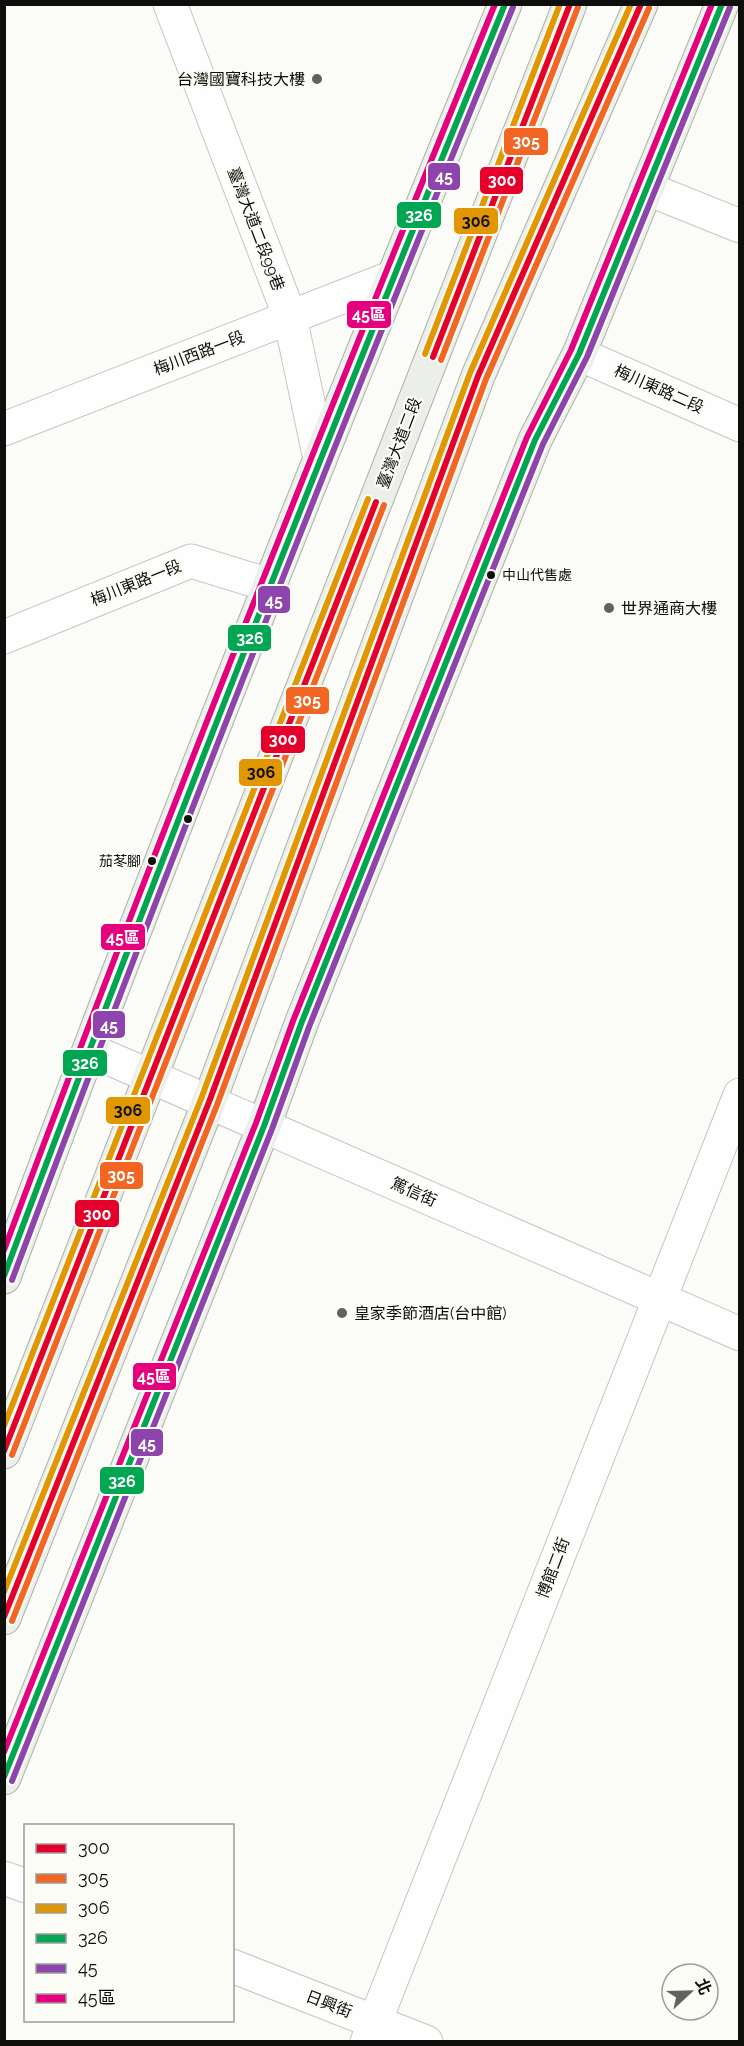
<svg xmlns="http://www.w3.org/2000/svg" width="744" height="2046" font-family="Raleway,'Noto Sans TC',sans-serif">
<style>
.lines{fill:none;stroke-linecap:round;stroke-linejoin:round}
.minor-casing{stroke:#c5c5c2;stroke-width:35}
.major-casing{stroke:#abb2a8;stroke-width:35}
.minor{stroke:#fefefe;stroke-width:33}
.major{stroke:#ebeee9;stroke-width:33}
.bus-1-casing{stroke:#fcfcf6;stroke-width:10}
.bus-2-casing{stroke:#fcfcf6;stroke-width:10}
.bus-3-casing{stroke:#fcfcf6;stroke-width:10}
.bus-4-casing{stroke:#fcfcf6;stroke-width:10}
.bus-5-casing{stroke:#fcfcf6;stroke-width:10}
.bus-6-casing{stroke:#fcfcf6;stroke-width:10}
.bus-1{stroke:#e4002b;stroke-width:6}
.bus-2{stroke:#f26522;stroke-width:6}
.bus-3{stroke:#e09701;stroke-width:6}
.bus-4{stroke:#00a651;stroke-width:6}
.bus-5{stroke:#8e44ad;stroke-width:6}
.bus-6{stroke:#e5007d;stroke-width:6}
.poi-dot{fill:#61615e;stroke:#fcfcf6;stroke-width:2}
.bus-dot{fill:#0e0e0c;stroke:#fcfcf6;stroke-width:2}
.labels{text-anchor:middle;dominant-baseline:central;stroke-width:4.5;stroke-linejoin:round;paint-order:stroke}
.bus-label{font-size:14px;fill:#0e0e0c;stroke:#fcfcf6;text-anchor:start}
.poi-label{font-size:16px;fill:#0e0e0c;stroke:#fcfcf6;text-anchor:start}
.street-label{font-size:16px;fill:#0e0e0c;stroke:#fcfcf6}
.line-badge{stroke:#fcfcf6;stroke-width:2}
.badge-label{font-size:16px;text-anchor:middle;font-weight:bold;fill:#fff}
.pale-badge-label{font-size:16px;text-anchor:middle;font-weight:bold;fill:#111}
</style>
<rect width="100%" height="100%" fill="#fbfbf7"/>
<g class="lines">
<g class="minor-casing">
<g id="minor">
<polyline points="170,4 290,317 320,459"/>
<polyline points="648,189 740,226"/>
<polyline points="579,354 740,425"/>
<polyline points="4,429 393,277"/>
<polyline points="4,637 191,561 269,585"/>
<polyline points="90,1050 740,1334"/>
<polyline points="4,1878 26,1886"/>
<polyline points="232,1966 426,2042"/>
<polyline points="367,2042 740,1095"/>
</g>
</g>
<g class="major-casing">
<g id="major">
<path d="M4,1277c158,-428 327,-851 501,-1273"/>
<polyline points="4,1452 570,4"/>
<polyline points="4,1618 209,1102 478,376 641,4"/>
<polyline points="4,1778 264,1126 301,1024 535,440 579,354 722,4"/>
</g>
</g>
<use href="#minor" class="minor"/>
<use href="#major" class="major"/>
<g class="bus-1-casing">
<g id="bus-1">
<polyline points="433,357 570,4"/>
<polyline points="4,1451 376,502"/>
<polyline points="4,1617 209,1102 478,376 641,4"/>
</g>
</g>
<g class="bus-2-casing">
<g id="bus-2">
<polyline points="441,360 578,7"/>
<polyline points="12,1455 384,505"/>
<polyline points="12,1621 217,1105 486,379 649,8"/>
</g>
</g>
<g class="bus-3-casing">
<g id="bus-3">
<polyline points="425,354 560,4"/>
<polyline points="4,1426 368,499"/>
<polyline points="4,1592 201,1099 470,373 631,4"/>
</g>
</g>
<g class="bus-4-casing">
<g id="bus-4">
<path d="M4,1276c160,-427 328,-850 501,-1272"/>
<polyline points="4,1777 264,1126 301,1024 535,440 579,354 722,4"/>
</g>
</g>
<g class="bus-5-casing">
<g id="bus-5">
<path d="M12,1280c160,-427 328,-851 501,-1273"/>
<polyline points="12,1781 272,1129 309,1027 543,444 587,357 730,7"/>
</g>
</g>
<g class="bus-6-casing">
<g id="bus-6">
<path d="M4,1250c156,-418 322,-833 491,-1246"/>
<polyline points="4,1752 256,1123 293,1021 527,437 571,350 712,4"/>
</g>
</g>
<use href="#bus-1" class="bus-1"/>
<use href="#bus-2" class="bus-2"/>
<use href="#bus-3" class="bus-3"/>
<use href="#bus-4" class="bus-4"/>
<use href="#bus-5" class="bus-5"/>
<use href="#bus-6" class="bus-6"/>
</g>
<g class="poi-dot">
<circle cx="317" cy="79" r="6"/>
<circle cx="609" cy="608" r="6"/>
<circle cx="342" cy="1313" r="6"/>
</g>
<g class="bus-dot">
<circle cx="491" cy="575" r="5"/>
<circle cx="188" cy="819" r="5"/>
<circle cx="152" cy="861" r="5"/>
</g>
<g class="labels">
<g class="bus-label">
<text x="502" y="575">中山代售處</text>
<text x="141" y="861" text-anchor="end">茄苳腳</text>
</g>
<g class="poi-label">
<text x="305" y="79" text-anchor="end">台灣國寶科技大樓</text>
<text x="621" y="608">世界通商大樓</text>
<text x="354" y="1313">皇家季節酒店(台中館)</text>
</g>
<g class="street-label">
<text transform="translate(256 229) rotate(69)">臺灣大道二段99巷</text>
<text transform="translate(199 353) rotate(-21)">梅川西路一段</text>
<text transform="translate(659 389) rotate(24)">梅川東路二段</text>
<text transform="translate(399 443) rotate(-69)">臺灣大道二段</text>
<text transform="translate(136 583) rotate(-22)">梅川東路一段</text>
<text transform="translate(414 1192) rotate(24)">篤信街</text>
<text transform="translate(553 1568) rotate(-69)">博館二街</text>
<text transform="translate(329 2004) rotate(21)">日興街</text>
</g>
</g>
<g class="line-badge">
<rect x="503" y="127" width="46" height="29" rx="6" fill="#f26522"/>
<rect x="427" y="162" width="34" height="29" rx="6" fill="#8e44ad"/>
<rect x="479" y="166" width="45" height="29" rx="6" fill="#e4002b"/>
<rect x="396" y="201" width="46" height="28" rx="6" fill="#00a651"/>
<rect x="453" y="207" width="46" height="28" rx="6" fill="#e09701"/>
<rect x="346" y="300" width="46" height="29" rx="6" fill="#e5007d"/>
<rect x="257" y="585" width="34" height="29" rx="6" fill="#8e44ad"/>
<rect x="227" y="624" width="45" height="28" rx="6" fill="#00a651"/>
<rect x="285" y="686" width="45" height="29" rx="6" fill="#f26522"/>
<rect x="260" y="725" width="46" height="29" rx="6" fill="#e4002b"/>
<rect x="238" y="758" width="45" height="29" rx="6" fill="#e09701"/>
<rect x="100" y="923" width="46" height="28" rx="6" fill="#e5007d"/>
<rect x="92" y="1010" width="34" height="29" rx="6" fill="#8e44ad"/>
<rect x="62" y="1049" width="46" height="28" rx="6" fill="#00a651"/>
<rect x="105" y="1096" width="46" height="29" rx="6" fill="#e09701"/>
<rect x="99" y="1161" width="45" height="29" rx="6" fill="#f26522"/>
<rect x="74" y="1199" width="46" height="29" rx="6" fill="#e4002b"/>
<rect x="132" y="1362" width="45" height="29" rx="6" fill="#e5007d"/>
<rect x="130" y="1428" width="34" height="29" rx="6" fill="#8e44ad"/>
<rect x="99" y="1466" width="46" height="29" rx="6" fill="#00a651"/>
</g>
<g class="badge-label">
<text x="526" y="147">305</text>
<text x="444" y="182">45</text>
<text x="502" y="186">300</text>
<text x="419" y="221">326</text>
<text x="369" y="320">45區</text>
<text x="274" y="606">45</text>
<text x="250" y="644">326</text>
<text x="307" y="706">305</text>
<text x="283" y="745">300</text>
<text x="123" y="943">45區</text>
<text x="109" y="1031">45</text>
<text x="85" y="1069">326</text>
<text x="121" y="1181">305</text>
<text x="97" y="1220">300</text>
<text x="154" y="1382">45區</text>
<text x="147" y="1449">45</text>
<text x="122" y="1487">326</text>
</g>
<g class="pale-badge-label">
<text x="476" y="227">306</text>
<text x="261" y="778">306</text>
<text x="128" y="1116">306</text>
</g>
<rect width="744" height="2046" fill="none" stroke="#0e0e0c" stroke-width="12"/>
<rect x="24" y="1824" width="210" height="198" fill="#fcfcf6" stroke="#9d9d98" stroke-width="1.5"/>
<rect x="36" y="1844" width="30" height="9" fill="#e4002b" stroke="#9d9d98" stroke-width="1.5"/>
<text x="78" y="1854" font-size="18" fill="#0e0e0c">300</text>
<rect x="36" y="1874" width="30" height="9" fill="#f26522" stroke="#9d9d98" stroke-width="1.5"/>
<text x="78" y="1884" font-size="18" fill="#0e0e0c">305</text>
<rect x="36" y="1904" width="30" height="9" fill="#e09701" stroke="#9d9d98" stroke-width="1.5"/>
<text x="78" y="1914" font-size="18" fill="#0e0e0c">306</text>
<rect x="36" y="1934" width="30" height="9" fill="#00a651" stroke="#9d9d98" stroke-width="1.5"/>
<text x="78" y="1944" font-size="18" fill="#0e0e0c">326</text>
<rect x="36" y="1964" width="30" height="9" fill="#8e44ad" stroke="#9d9d98" stroke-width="1.5"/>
<text x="78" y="1974" font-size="18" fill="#0e0e0c">45</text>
<rect x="36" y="1994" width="30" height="9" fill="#e5007d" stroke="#9d9d98" stroke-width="1.5"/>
<text x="78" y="2004" font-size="18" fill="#0e0e0c">45區</text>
<g transform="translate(690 1992) rotate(68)"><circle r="28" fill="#fcfcf6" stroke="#9d9d98" stroke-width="1.5"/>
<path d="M0-4.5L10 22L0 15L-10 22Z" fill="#61615e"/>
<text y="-9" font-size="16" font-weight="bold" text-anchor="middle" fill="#0e0e0c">北</text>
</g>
</svg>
